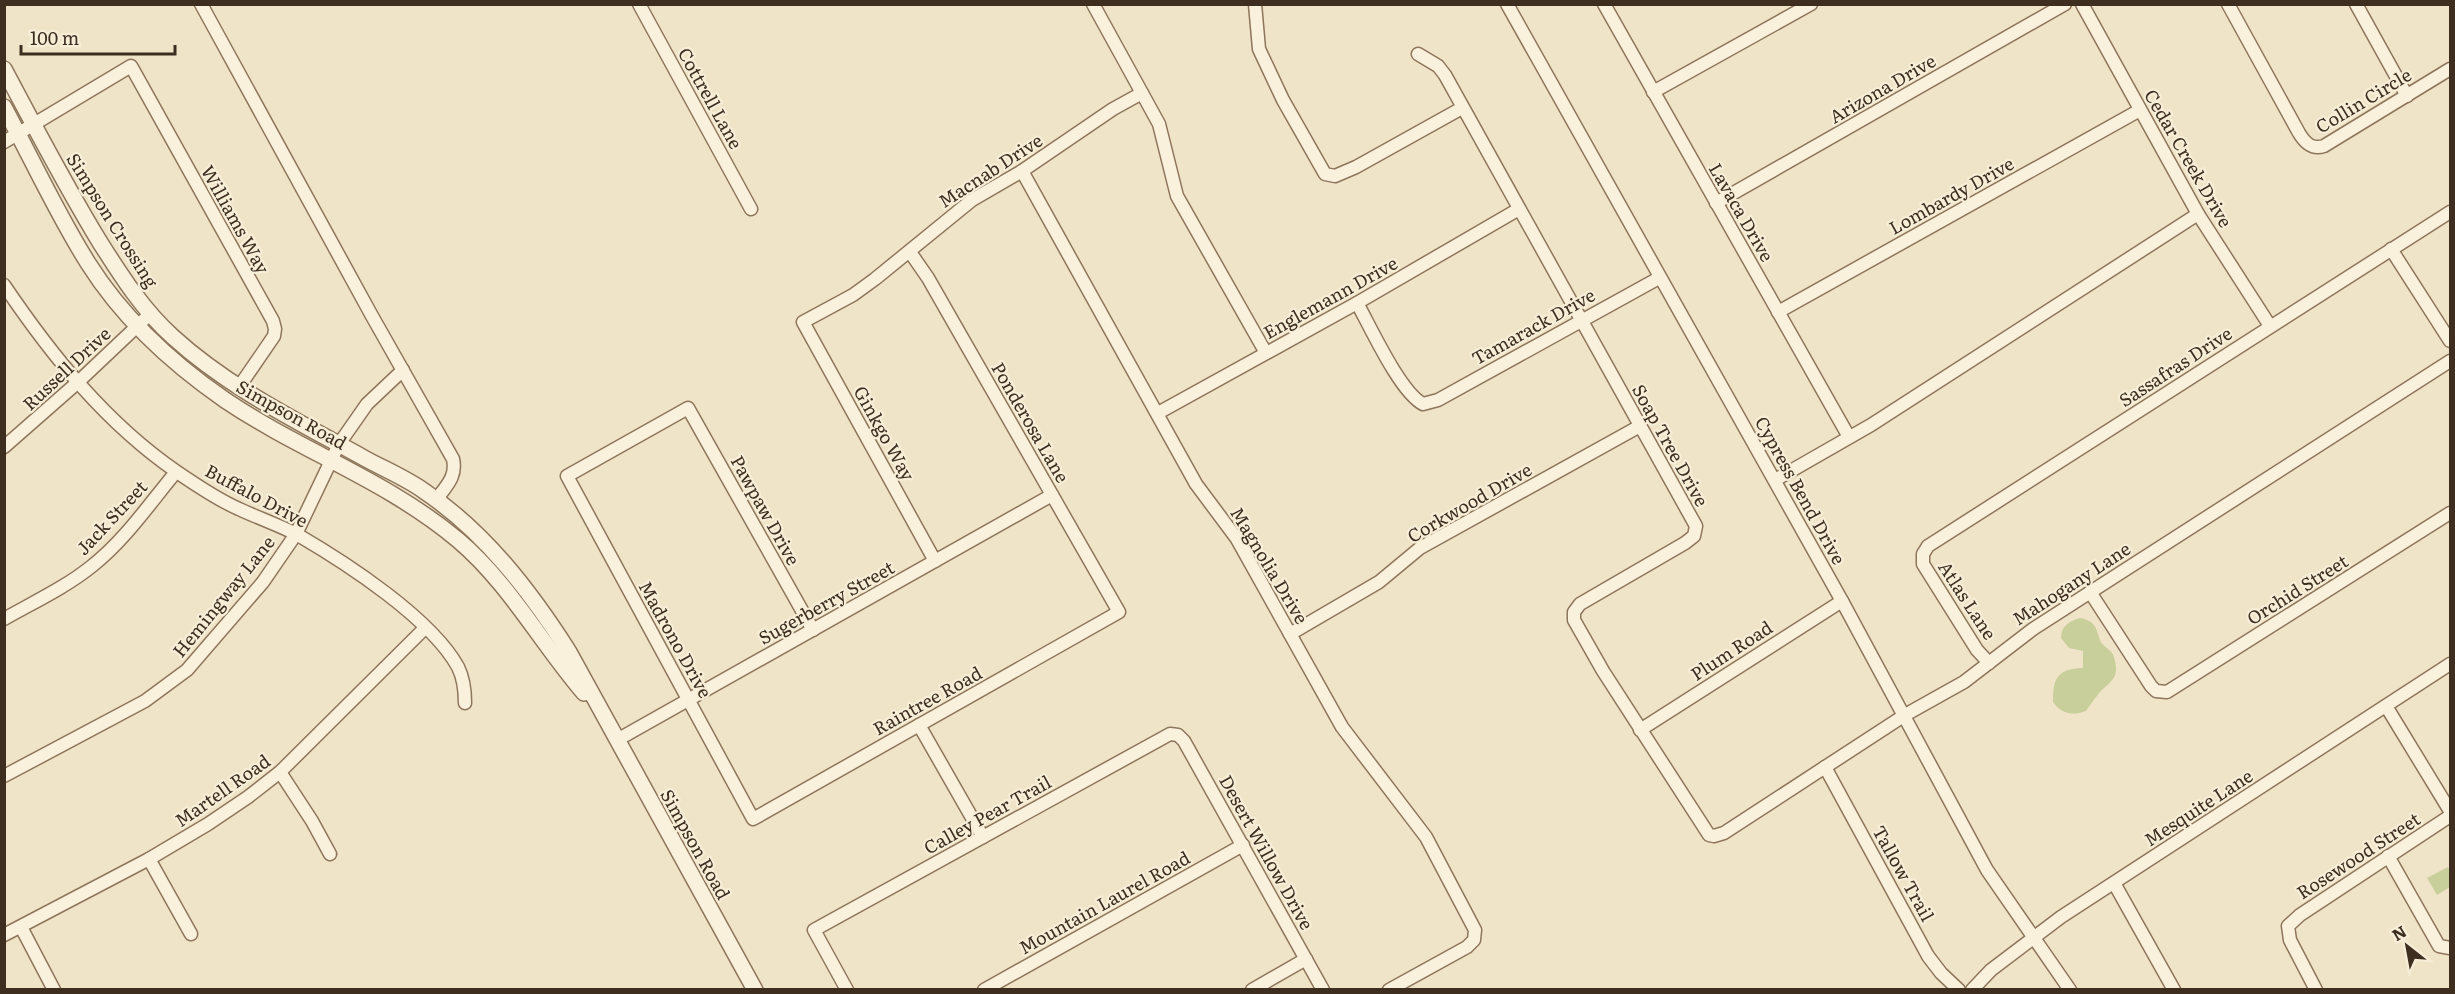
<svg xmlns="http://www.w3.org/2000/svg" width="2455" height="994" font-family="Literata,serif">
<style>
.green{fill:#c9cf9b}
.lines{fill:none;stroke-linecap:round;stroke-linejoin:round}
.minor-casing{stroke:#8d765c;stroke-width:15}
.tertiary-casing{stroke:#8d765c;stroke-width:18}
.minor{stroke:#faf1dc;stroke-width:12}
.tertiary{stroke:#faf1dc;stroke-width:15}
.labels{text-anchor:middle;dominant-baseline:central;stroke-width:4.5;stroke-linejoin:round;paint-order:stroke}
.street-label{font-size:18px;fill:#3d2e20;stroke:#f7eed8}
</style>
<rect width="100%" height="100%" fill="#f0e4c8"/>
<g class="green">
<path d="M2080,618c15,3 16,9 20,22 2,7 12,9 14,17 6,21 -2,23 -14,35 -5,6 -10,13 -14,19 -13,5 -25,3 -33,-9 0,-24 4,-33 30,-34v-17l-14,-3 -8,-10c0,-12 8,-17 19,-20z"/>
<polygon points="2448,867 2450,871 2450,887 2437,895 2427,878"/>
</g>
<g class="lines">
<g class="minor-casing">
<g id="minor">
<path d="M201,4l171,312 81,143c4,18 -7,27 -17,41"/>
<polyline points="639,4 751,209"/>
<polyline points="1093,4 1159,124 1177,196 1266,353"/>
<polyline points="1255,4 1259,49 1283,100 1325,174 1335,176 1356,167 1462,108"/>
<polyline points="1507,4 1842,601 1987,870 2070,990"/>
<polyline points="1604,4 1849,437"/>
<polyline points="2082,4 2198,214 2270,326"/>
<path d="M2228,4l71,129c6,10 13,17 25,13l126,-77"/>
<polyline points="2356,4 2407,96"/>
<polyline points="1418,54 1438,66 1445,75 1696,526 1694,536 1685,543 1580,604 1574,612 1574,620 1603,671 1709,835 1714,836 1724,833 1905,715 1964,682 2033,629 2450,361"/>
<polyline points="1653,92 1811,4"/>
<polyline points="4,142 131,66 273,321 275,329 274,336 239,387"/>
<polyline points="1022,171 1196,484 1237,539 1342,727 1426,837 1475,930 1474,940 1467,947 1389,990"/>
<polyline points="1716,203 2065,4"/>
<polyline points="2391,249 2450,341"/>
<path d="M4,285c48,71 102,138 173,187 19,13 41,28 62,37 19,9 40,16 59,26 48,28 133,83 160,132 6,12 7,23 7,36"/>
<path d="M1357,303c14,25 43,89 66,101l15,-4 221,-122"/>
<polyline points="1778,312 2140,110"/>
<polyline points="1158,413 1357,303 1519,209"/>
<polyline points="4,447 77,383 150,314"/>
<polyline points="1775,480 1871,425 2198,214"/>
<polyline points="935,561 803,322 853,295 875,279 972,200 1022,171 1113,109 1142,93"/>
<polyline points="2090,592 2151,686 2156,691 2167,692 2450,513"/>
<path d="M4,619c30,-17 62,-32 88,-53 33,-26 58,-63 84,-94"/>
<polyline points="813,630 688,408 567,476 753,819 1119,612 928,278 910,252"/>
<polyline points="1290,634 1379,582 1420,548 1640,426"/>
<polyline points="1989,663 1977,650 1923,564 1923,554 1928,546 2450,212"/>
<polyline points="2386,706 2450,811"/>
<polyline points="919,725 983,837"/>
<polyline points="1640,730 1842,601"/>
<polyline points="617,740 1052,495"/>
<polyline points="1825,767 1928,956 1941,973 1959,990"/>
<polyline points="280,772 312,821 330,854"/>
<polyline points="4,776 145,701 187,670 263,582 296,534 339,444 367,404 403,370"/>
<polyline points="2388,856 2439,946 2450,948"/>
<polyline points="149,859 191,934"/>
<polyline points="2114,883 2174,990"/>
<polyline points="21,927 54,990"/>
<polyline points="4,935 149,859 208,824 248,797 280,772 425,628"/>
<polyline points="847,990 814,930 1170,734 1178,735 1184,741 1323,990"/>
<polyline points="984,990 1243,845"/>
<polyline points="1252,990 1306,959"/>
<polyline points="1972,990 1991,970 2061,917 2450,664"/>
<polyline points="2316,990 2290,940 2288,926 2300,915 2450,816"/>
</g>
</g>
<g class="tertiary-casing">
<g id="tertiary">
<path d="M4,69c31,58 62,118 97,175 21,33 42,66 72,93 56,51 126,85 191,121 20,11 42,20 60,33 61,41 106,100 145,161l186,338"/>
<path d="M4,107c28,52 53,107 84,156 34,54 85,101 137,137 77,52 160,79 233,140 51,43 83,103 126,153"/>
</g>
</g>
<use href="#minor" class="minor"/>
<use href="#tertiary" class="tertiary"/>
</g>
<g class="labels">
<g class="street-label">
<text transform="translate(1882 88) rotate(-30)">Arizona Drive</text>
<text transform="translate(711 98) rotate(61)">Cottrell Lane</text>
<text transform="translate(2363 100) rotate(-31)">Collin Circle</text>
<text transform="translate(2189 158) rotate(60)">Cedar Creek Drive</text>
<text transform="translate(990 170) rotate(-33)">Macnab Drive</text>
<text transform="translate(1951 195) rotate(-29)">Lombardy Drive</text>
<text transform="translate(1742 212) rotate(60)">Lavaca Drive</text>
<text transform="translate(236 219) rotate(61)">Williams Way</text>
<text transform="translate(113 220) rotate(58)">Simpson Crossing</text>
<text transform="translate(1330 297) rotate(-29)">Englemann Drive</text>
<text transform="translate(1533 326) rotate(-29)">Tamarack Drive</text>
<text transform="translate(2175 366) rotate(-33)">Sassafras Drive</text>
<text transform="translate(66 368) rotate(-43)">Russell Drive</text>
<text transform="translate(292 414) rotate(29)">Simpson Road</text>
<text transform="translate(1031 422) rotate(60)">Ponderosa Lane</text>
<text transform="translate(885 433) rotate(61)">Ginkgo Way</text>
<text transform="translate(1671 445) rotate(61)">Soap Tree Drive</text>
<text transform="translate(1801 490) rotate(61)">Cypress Bend Drive</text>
<text transform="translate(257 495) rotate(28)">Buffalo Drive</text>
<text transform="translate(1469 502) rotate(-30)">Corkwood Drive</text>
<text transform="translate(766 510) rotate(61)">Pawpaw Drive</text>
<text transform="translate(111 517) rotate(-47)">Jack Street</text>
<text transform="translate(1270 565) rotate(59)">Magnolia Drive</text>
<text transform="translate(2071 583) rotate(-33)">Mahogany Lane</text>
<text transform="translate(2297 589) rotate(-32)">Orchid Street</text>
<text transform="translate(223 596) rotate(-51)">Hemingway Lane</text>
<text transform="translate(1968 600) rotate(57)">Atlas Lane</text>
<text transform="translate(826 602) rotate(-29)">Sugerberry Street</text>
<text transform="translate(676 639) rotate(61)">Madrono Drive</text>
<text transform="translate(1731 650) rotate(-33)">Plum Road</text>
<text transform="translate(927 700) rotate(-29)">Raintree Road</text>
<text transform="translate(222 790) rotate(-35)">Martell Road</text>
<text transform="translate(2198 807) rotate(-33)">Mesquite Lane</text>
<text transform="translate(987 814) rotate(-29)">Calley Pear Trail</text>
<text transform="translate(696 844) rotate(61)">Simpson Road</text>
<text transform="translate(1267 852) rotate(61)">Desert Willow Drive</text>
<text transform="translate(2358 855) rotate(-33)">Rosewood Street</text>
<text transform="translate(1904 873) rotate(61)">Tallow Trail</text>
<text transform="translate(1104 902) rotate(-29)">Mountain Laurel Road</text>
</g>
</g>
<rect width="2455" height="994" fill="none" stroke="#3d2e20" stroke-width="12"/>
<g transform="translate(2407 946) rotate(329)" stroke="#f7eed8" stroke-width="4.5" paint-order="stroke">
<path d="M0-4.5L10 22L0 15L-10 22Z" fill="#3d2e20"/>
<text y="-9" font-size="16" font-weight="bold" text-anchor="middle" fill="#3d2e20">N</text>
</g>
<path d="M21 45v9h154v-9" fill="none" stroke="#3d2e20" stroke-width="3"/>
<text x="30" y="45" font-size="18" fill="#3d2e20" stroke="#f7eed8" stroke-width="4.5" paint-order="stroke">100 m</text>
</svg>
